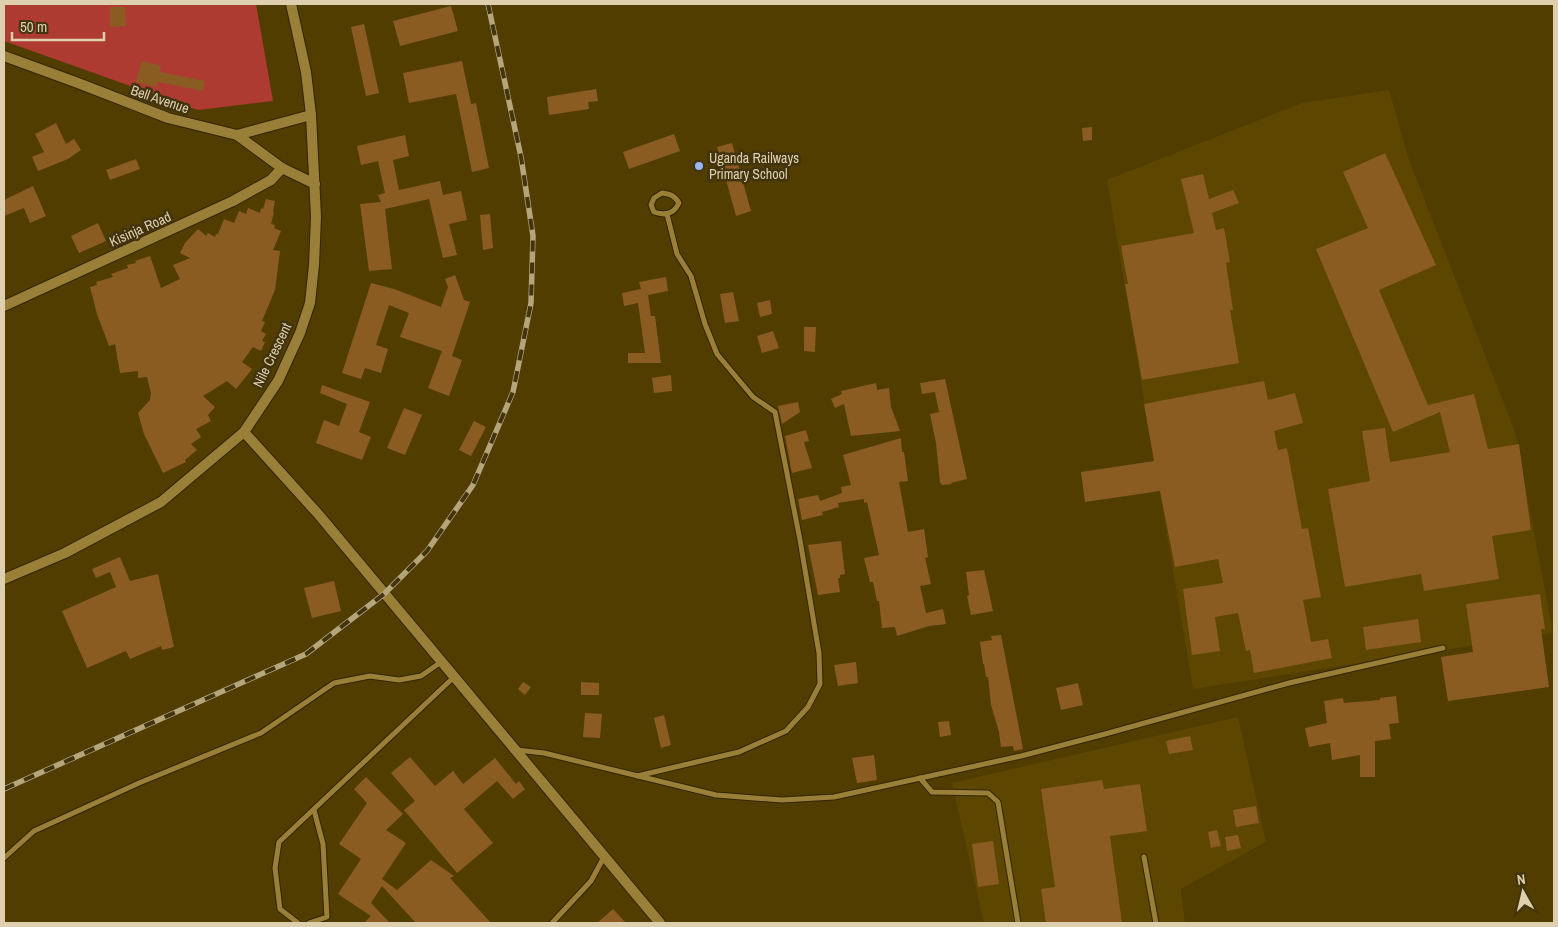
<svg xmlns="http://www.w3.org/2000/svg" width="1558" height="927" font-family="'Archivo Narrow',sans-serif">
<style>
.built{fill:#5c4600}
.green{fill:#ad3b32}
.building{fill:#8b5c22}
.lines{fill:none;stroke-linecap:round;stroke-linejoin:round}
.service-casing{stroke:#322500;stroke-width:7}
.minor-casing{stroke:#322500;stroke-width:12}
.tertiary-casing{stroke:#322500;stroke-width:12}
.service{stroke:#9a7f38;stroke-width:5}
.minor{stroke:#9a7f38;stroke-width:10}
.tertiary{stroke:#9a7f38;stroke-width:10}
.rail-casing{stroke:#b4a57b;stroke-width:5.5}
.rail{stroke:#42340e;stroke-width:4;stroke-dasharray:11;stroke-linecap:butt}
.poi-dot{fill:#9ab5fd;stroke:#42340e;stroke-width:2}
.labels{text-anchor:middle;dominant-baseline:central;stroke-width:5;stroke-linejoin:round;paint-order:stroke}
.street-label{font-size:14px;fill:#ded0af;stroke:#42340e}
.poi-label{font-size:14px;fill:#ded0af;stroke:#42340e;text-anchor:start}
</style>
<rect width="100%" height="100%" fill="#513d00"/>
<g class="built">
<polygon points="1389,90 1409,160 1515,432 1553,633 1193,689 1107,180 1302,103"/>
<polygon points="1238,717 1266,842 1181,889 1185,923 984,923 952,783"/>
</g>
<polygon class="green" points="4,4 256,4 273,101 198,110 4,41"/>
<g class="building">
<polygon points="451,6 458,31 400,46 393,21"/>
<polygon points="110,7 125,7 126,26 110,27"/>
<polygon points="364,24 379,93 366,96 351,27"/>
<polygon points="142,61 161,66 160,72 205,81 203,91 158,82 156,87 136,82"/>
<polygon points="462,61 471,104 476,103 489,168 472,172 456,94 409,103 403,73"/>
<polygon points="596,89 598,101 588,102 589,109 549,115 547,97"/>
<polygon points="56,123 66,144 74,139 81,150 68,159 38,171 32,157 44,152 35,134"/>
<polygon points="1092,127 1092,140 1083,141 1082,128"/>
<polygon points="674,134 680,151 629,169 623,152"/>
<polygon points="405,135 409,156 393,160 399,190 440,181 443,195 461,191 467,220 449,224 457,255 443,258 429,199 385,209 392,269 369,271 360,204 381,202 378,195 385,193 378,161 361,165 357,146"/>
<polygon points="732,143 751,211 736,216 717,147"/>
<polygon points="1385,153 1436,265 1379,290 1428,405 1474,394 1488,449 1519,444 1531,530 1492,536 1499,579 1424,591 1421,574 1345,587 1328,489 1370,481 1362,431 1385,428 1390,462 1450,452 1440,412 1393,432 1316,249 1368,228 1343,172"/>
<polygon points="136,159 140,169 110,180 106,170"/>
<polygon points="1203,174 1209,199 1233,190 1239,203 1212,213 1216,230 1224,228 1230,262 1226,263 1233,310 1230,310 1239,363 1142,380 1125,284 1128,284 1121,246 1194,233 1181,179"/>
<polygon points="33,186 46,216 30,223 24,208 4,216 4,200"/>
<polygon points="266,199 275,201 273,212 274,212 271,224 275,225 274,228 281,231 273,250 280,251 275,290 262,321 265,322 261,331 266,334 262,341 265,342 261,351 253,347 242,362 252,369 236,389 227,381 203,396 215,407 208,415 211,421 196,429 201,437 191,444 197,450 185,460 186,462 163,473 144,434 138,413 150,400 151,393 147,377 138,378 138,371 120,373 115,344 109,346 97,314 90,287 97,285 96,282 113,277 111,274 128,268 127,265 136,263 135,261 150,256 161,288 180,279 173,265 190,258 180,253 185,243 198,229 206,236 208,233 215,237 216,234 218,234 224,219 234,223 239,211 246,214 248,208 260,213 261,208 263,209"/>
<polygon points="490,214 493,248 483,250 480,215"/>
<polygon points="98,223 106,241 79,253 71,236"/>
<polygon points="455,275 464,300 470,302 452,356 462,360 449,396 428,388 442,351 400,337 409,313 389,305 376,345 388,349 381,373 365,368 361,379 342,373 371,283 394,289 441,307 448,287 445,279"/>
<polygon points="666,277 668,291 648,295 651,316 655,316 661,363 628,363 628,353 645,353 638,303 624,306 622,293 641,289 639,282"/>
<polygon points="733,292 739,321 725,323 720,294"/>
<polygon points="770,300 772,314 760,317 757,303"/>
<polygon points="804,327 816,327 815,352 804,351"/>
<polygon points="773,331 779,348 762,353 757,336"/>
<polygon points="671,375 672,391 654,393 652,378"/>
<polygon points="945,379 967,479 951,483 952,484 942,485 941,483 940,483 936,443 930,414 939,412 935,392 922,394 920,383"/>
<polygon points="1264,381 1268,400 1295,393 1303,423 1274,431 1278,450 1287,448 1302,529 1308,528 1321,597 1303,600 1311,642 1328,639 1332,658 1254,673 1250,650 1246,651 1238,613 1215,617 1220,651 1192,655 1183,589 1223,583 1218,559 1175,567 1160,491 1085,502 1081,472 1154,461 1144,404"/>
<polygon points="876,383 877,390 889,388 891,407 900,431 851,436 844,404 835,408 831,399 842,394 841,391"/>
<polygon points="322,385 370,402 359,432 371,437 362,460 316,443 324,420 339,426 347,404 320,393"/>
<polygon points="798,402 800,412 782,424 778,406"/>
<polygon points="404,408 422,415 405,455 387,448"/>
<polygon points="474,421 486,427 471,456 459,450"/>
<polygon points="806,430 809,441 804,442 812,468 792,473 785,436"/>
<polygon points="901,438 902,452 904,452 908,481 899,482 908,532 924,529 928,557 925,558 931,584 920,586 926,613 943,609 946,624 929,626 897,636 895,627 882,628 879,601 877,601 873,582 870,582 864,558 879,555 867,502 864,503 864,499 838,503 839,507 822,512 823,515 802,520 798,499 818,495 820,501 842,493 841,487 851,485 843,455"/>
<polygon points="841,541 845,574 840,575 840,578 838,578 840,592 818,595 808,545"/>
<polygon points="120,557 130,581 158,574 174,647 162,650 161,646 130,659 126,651 87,668 62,611 116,587 110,572 96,578 92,569"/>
<polygon points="984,570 993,611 971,615 967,596 969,595 966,572"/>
<polygon points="334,581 341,611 312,618 304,588"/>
<polygon points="1540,594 1545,629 1541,629 1549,687 1448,701 1441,657 1473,652 1466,604"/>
<polygon points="1418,619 1421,642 1366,650 1363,627"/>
<polygon points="1001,635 1023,749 1014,751 1013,746 1001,747 999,732 991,705 988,677 986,677 984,664 983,664 980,642 992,640 991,636"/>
<polygon points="856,662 858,683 838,686 834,665"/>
<polygon points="523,682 531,687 525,695 518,689"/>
<polygon points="581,682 599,683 599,695 581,695"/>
<polygon points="1078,683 1083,705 1061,710 1056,688"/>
<polygon points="1396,696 1399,723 1389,724 1391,739 1375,741 1375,777 1360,777 1360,755 1332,760 1330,743 1309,747 1305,728 1327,723 1324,701 1343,698 1344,703 1380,700 1380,698"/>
<polygon points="585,713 602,714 600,738 583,737"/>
<polygon points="664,715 671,745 661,748 654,718"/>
<polygon points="949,721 951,735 940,737 938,722"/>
<polygon points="1190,736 1193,750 1169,754 1166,741"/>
<polygon points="874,755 877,780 857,783 852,758"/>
<polygon points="410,757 435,786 453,771 463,784 495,758 516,784 519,781 525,789 513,799 497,781 464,809 493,843 457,873 404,810 415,801 391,773"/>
<polygon points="366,777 403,814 386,830 406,843 382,879 397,890 431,860 454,876 450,878 491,923 416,923 382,886 371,903 390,923 364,923 371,916 338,894 361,859 339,844 367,803 354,789"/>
<polygon points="1102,780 1104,789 1140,784 1147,831 1110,836 1122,923 1046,923 1041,889 1055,887 1041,789"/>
<polygon points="1256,806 1259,823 1236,827 1233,810"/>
<polygon points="1217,830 1221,846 1211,848 1208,832"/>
<polygon points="1238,835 1241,848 1227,851 1225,837"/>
<polygon points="993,841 999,884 978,887 972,844"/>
<polygon points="613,909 626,923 597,923"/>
</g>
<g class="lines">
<g class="service-casing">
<g id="service">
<path d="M662,193c9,1 13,3 17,10 -5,11 -14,13 -25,9l-3,-7 3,-7z"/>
<polyline points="517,750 544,753 716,795 782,800 834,797 1021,756 1105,734 1289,683 1443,648"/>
<polyline points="637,776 739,752 786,731 808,707 820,684 819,653 800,540 775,412 753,397 717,354 705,324 691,276 677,254 667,214"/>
<polyline points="920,778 932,792 988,793 998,802 1018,923"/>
<polyline points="1144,857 1156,923"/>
<polyline points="4,858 34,831 139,783 261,733 334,683 370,676 399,680 421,676 441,662"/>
<polyline points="298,923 280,909 275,868 279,842 454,677"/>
<polyline points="309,923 327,917 323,844 314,810"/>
<polyline points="552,923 591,881 604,857"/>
</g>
</g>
<g class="minor-casing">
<g id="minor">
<polyline points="4,306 233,201 271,180 282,168"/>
<polyline points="244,432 319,515 660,923"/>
</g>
</g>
<g class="tertiary-casing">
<g id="tertiary">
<polyline points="4,56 78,83 168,118 237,135 311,115"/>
<polyline points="237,135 282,168 315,184"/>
<polyline points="4,579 65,553 161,502 244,432 278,381 300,333 310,303 314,265 316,217 311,115 306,72 291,4"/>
</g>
</g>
<use href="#service" class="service"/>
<use href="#minor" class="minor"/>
<use href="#tertiary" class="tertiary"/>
<g class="rail-casing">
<polyline id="rail" points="4,789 306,654 384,594 427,551 473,485 513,392 531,303 533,236 521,157 488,4"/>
</g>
<use href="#rail" class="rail"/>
</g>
<circle class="poi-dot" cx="699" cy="166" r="5"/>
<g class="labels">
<g class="street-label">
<text transform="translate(160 99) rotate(19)">Bell Avenue</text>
<text transform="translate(140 229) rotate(-24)">Kisinja Road</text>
<text transform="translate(272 355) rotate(-64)">Nile Crescent</text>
</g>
<g class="poi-label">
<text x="709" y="158">Uganda Railways<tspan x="709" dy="16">Primary School</tspan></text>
</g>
</g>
<rect width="1558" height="927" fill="none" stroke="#ded0af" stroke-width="10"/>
<g transform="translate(1523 892) rotate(352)" stroke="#42340e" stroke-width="4" paint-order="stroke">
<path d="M0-4L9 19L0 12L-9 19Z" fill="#ded0af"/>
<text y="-8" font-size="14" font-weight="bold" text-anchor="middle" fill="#ded0af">N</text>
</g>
<path d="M12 32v8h92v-8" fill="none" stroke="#ded0af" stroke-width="2.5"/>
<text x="20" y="32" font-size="15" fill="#ded0af" stroke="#42340e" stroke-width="4" paint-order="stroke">50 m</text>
</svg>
